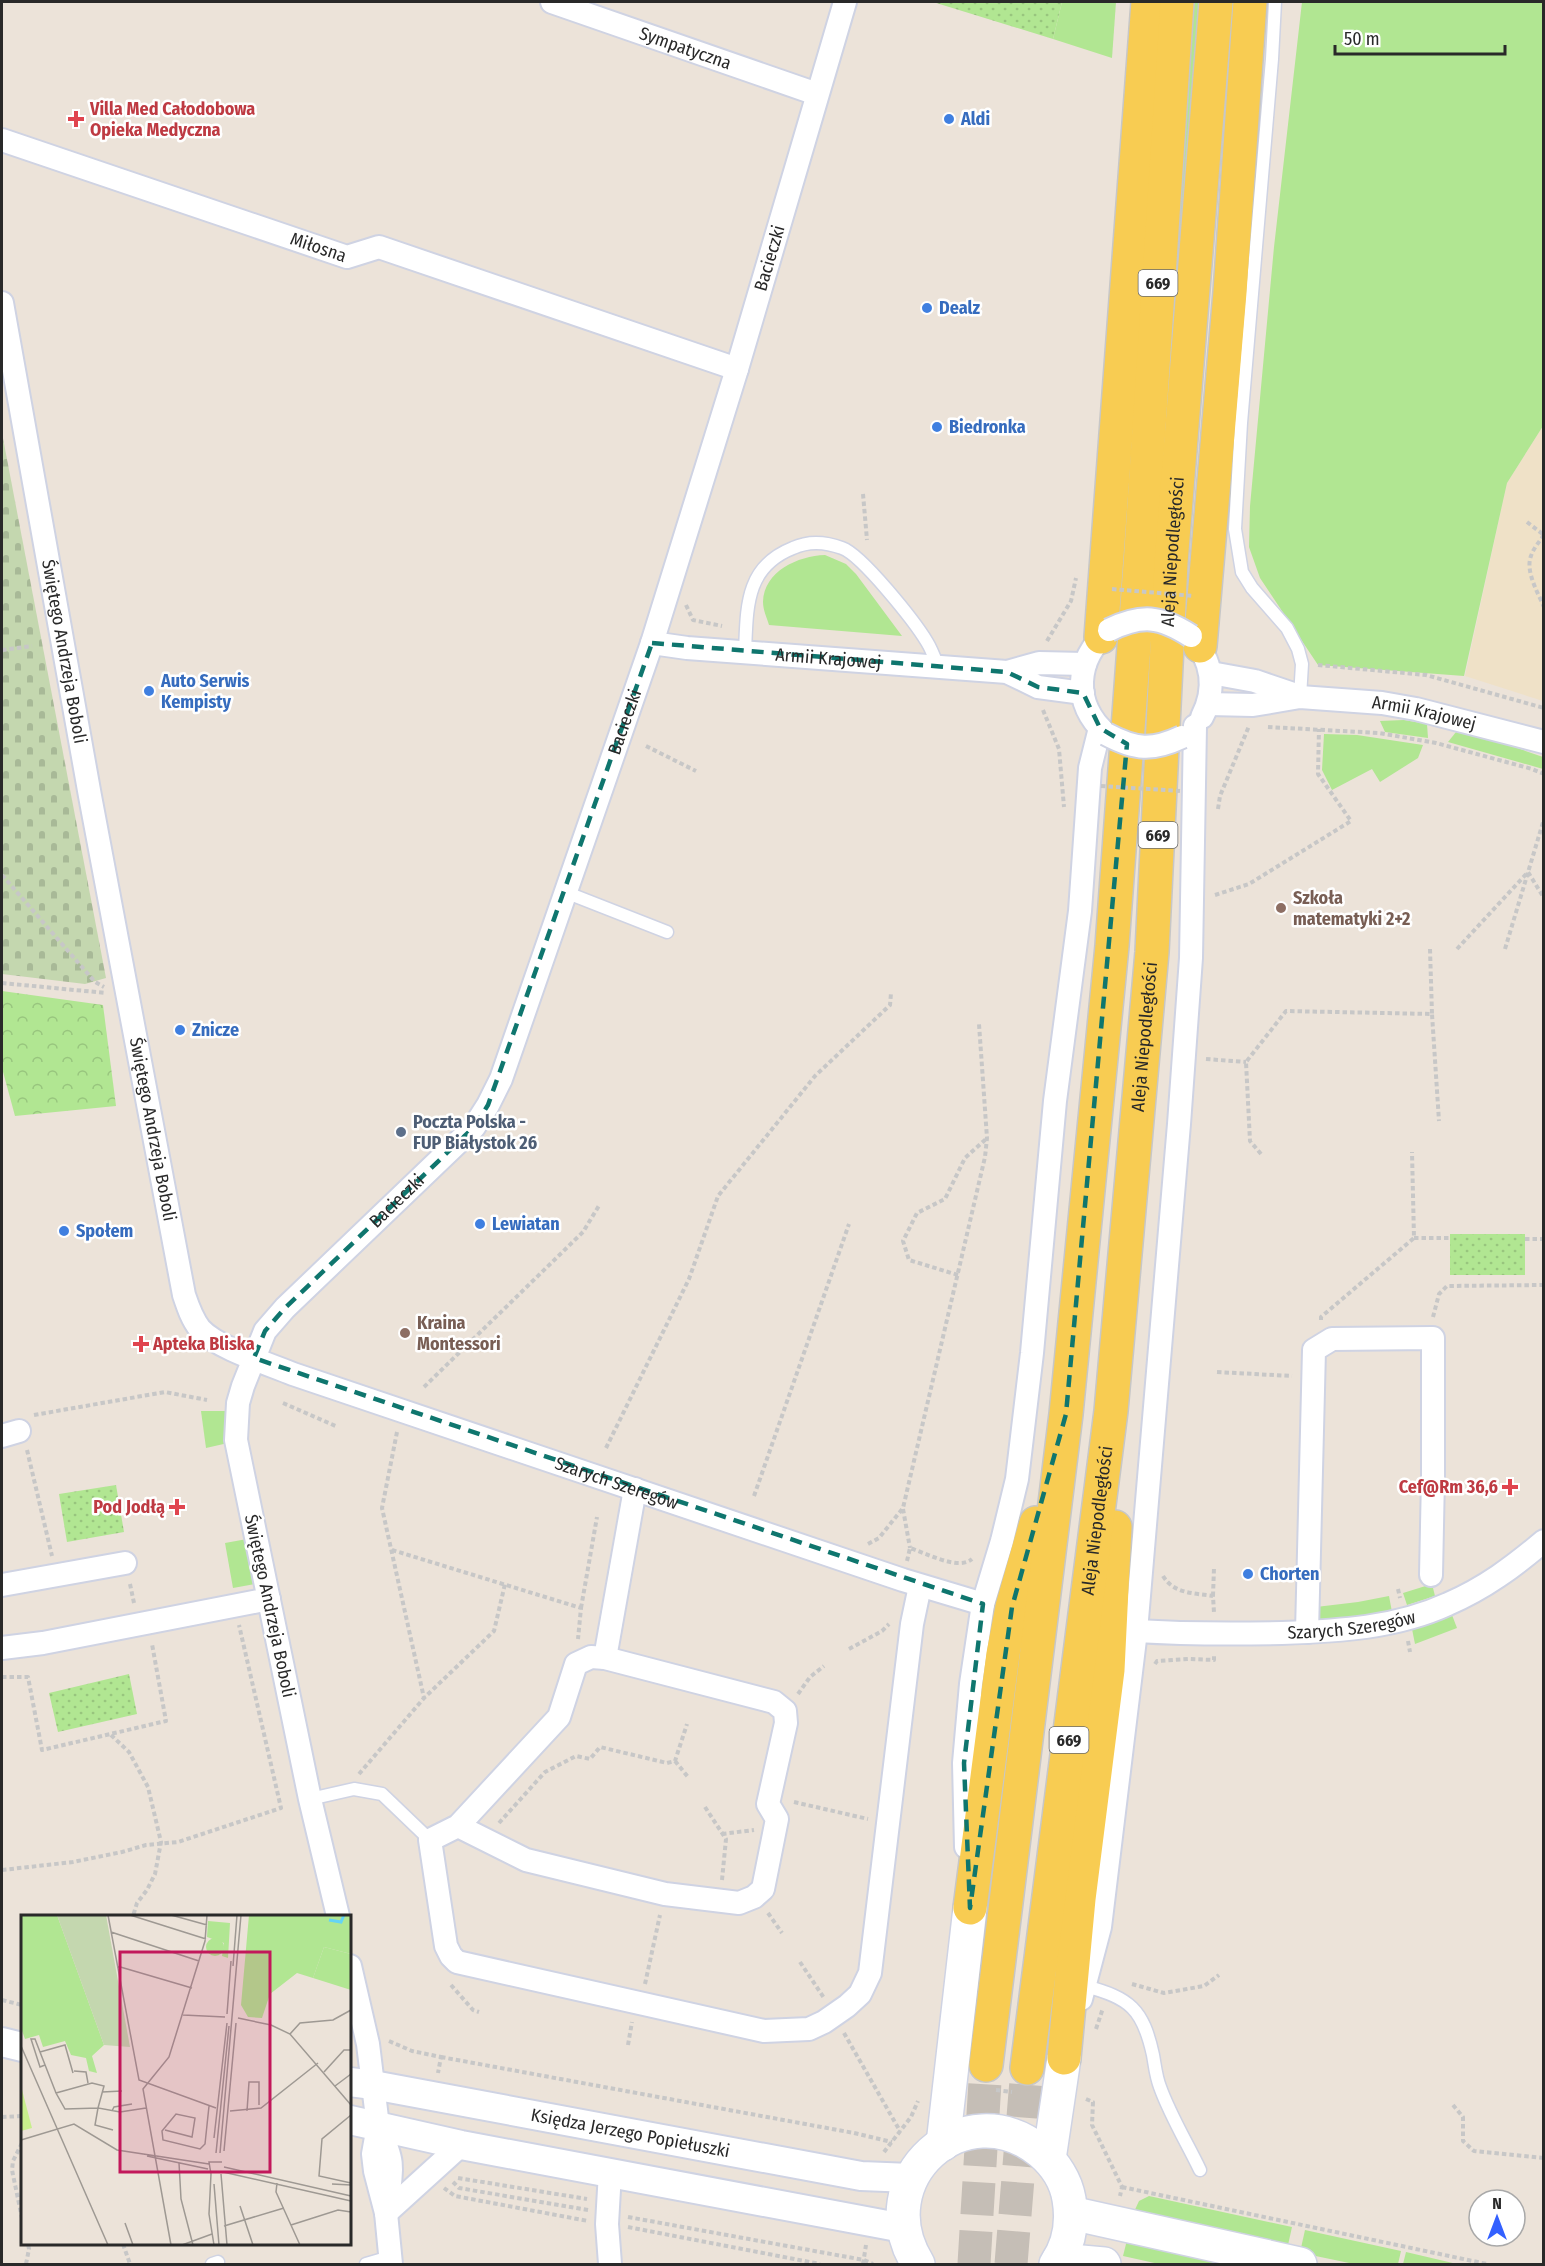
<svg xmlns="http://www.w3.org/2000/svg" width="1545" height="2266" font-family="'Fira Sans Condensed',sans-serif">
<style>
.education{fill:#efe1c7}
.grass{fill:#b1e692}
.forest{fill:url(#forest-crowns)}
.cemetery{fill:url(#cemetery-stones)}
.park{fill:url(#park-dots)}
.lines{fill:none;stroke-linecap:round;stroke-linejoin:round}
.primary-tunnel{stroke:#c5beb6;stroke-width:33;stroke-dasharray:33 16;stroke-linecap:butt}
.service-casing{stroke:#cfd3e3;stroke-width:15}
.minor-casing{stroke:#cfd3e3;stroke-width:26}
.tertiary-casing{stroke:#cfd3e3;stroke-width:32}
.secondary-casing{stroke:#cfd3e3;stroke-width:36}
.primary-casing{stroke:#c7c7c7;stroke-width:36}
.path{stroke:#c7c7c7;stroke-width:4;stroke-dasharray:4.5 3;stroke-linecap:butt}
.service{stroke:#fff;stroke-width:12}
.minor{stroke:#fff;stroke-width:22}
.tertiary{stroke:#fff;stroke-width:28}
.secondary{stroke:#fff;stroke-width:33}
.primary{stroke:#f8cc52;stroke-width:33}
.minor-bridge-casing{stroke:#cfd3e3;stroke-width:26;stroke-linecap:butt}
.path-bridge{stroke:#c7c7c7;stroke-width:4;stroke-dasharray:4.5 3;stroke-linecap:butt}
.minor-bridge{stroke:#fff;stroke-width:22}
.marked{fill:none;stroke:#0f766e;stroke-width:4.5;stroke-dasharray:12 8;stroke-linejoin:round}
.health-dot{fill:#e0444e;stroke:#fff;stroke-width:2}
.shop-dot{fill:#3f7fe0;stroke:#fff;stroke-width:2}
.education-dot{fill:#8d6e63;stroke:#fff;stroke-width:2}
.service-dot{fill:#5c6f8a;stroke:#fff;stroke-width:2}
.labels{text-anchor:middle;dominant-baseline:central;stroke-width:5;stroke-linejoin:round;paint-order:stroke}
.shield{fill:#fff;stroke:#696969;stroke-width:1.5}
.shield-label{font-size:16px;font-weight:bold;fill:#292929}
.street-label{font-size:18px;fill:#292929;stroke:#fff}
.health-label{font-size:18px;font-weight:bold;fill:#be3a42;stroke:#fff;text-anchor:start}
.shop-label{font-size:18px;font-weight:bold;fill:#366cbe;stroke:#fff;text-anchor:start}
.education-label{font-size:18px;font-weight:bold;fill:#785e54;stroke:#fff;text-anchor:start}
.service-label{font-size:18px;font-weight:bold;fill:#4e5e75;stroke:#fff;text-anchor:start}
.inset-river{fill:none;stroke:#65d4f5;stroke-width:3}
.inset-road{fill:none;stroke:#9e9993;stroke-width:1.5}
.view{fill:#c2185b;fill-opacity:0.15;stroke:#c2185b;stroke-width:3}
.inset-edge{fill:none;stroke:#292929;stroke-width:3}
</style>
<defs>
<pattern id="forest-crowns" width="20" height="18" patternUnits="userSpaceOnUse" patternTransform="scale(1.5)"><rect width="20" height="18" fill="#b1e692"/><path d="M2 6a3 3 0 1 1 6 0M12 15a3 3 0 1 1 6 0" fill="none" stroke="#98c57e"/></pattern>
<pattern id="cemetery-stones" width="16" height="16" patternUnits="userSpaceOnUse" patternTransform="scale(1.5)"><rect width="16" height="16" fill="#c4d7af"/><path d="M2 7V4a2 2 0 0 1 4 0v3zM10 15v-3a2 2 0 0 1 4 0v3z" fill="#a8b997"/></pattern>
<pattern id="park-dots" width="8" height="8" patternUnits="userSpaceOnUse" patternTransform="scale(1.5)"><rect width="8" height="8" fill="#b1e692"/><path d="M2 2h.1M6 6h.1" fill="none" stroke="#98c57e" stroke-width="1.8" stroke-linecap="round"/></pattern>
</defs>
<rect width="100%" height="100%" fill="#ece3d9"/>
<polygon class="education" points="1543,426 1543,701 1465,676 1507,483"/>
<g class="grass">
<polygon points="1062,2 1116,2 1112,58 1053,39"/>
<polygon points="1192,2 1202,2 1163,574 1163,391"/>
<polygon points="1302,2 1543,2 1543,426 1507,483 1464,676 1318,665 1260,578 1249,547 1250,506 1274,247"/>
<path d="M825,555l21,9 10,10 46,62 -133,-11c-2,-7 -6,-15 -6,-23 1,-31 35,-46 62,-47z"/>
<polygon points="1404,720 1427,724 1428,738 1385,732 1380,721"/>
<polygon points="1465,730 1543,757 1543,769 1448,742 1456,732"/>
<polygon points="1324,734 1357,735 1423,745 1418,758 1380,782 1372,769 1332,790 1322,770"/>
<polygon points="201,1411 225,1411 228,1443 206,1448"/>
<polygon points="247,1539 255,1584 233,1588 225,1543"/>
<polygon points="1432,1584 1435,1596 1407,1605 1403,1593"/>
<polygon points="1389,1596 1392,1612 1321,1620 1313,1615 1316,1607 1358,1602"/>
<polygon points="1452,1615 1457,1628 1415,1644 1412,1629"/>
<polygon points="1149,2196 1292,2227 1288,2245 1133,2214 1139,2201"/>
<polygon points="1305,2230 1401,2251 1398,2264 1354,2264 1306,2254 1301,2248"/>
<polygon points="1127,2240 1237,2264 1159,2264 1123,2256"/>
<polygon points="1406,2252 1457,2264 1403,2264"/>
</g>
<polygon class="forest" points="2,991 103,1005 116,1106 15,1116 2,1068"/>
<polygon class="cemetery" points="2,433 106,978 85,984 2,974"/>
<g class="park">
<polygon points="933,2 1062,2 1053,39"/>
<rect x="1450" y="1234" width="75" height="41"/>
<polygon points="116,1485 124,1532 67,1542 59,1494"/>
<polygon points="129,1674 137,1714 58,1732 49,1693"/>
</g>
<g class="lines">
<g class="primary-tunnel">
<polyline points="974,2264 986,2065"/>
<polyline points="1011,2264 1027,2068"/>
</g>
<g class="service-casing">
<g id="service">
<polyline points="1275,2 1272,59 1241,423 1235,529 1242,572 1252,588 1287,628 1298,649 1302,664 1300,697"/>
<path d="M745,652c2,-45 0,-85 48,-104 15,-7 33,-6 49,0 20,7 73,74 85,94 5,8 8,17 11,25"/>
<polyline points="565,892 667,932"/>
<polyline points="310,1799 354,1789 382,1794 430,1840"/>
<path d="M1085,1986c45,12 58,23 68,69 2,11 3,22 7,32 10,28 27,56 40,83"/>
<polyline points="212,2264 218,2262"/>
<polyline points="366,2264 390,2257"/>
</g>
</g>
<g class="minor-casing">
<g id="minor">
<path id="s1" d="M552,2l265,92"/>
<path id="s2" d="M2,140l345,117 32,-10 358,122"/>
<path id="s3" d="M2,303l88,493 94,499c4,12 8,24 16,34 17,19 69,35 93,45l610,206 80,24"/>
<path d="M1191,636c21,24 26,52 11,81"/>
<path id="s4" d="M652,643l35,5 320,24 31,15 45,6"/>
<polyline points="1007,672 1039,663 1085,664"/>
<polyline points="1211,673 1255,681 1299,696"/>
<path id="s5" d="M1208,704l45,1 47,-8 82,6 34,6 128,33"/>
<path d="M1106,734c-34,-31 -31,-74 3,-104"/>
<polyline points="2,1436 19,1431"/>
<polyline points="2,1585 125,1563"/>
<path id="s6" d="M1136,1631c49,3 97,3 146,2 57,-2 114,-5 166,-29 37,-16 65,-37 96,-63"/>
<polyline points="1307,1632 1314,1350 1332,1339 1433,1338 1433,1477 1431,1575"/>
<polyline points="2,1648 43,1643 269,1599"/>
<polyline points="605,1658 635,1489"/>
<polyline points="458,1826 526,1860 665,1894 739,1903 754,1897 763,1889 777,1819 768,1804 786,1723 785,1711 774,1702 605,1658 591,1657 576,1664 559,1717 458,1826 430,1840 446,1946 451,1956 457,1962 764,2031 809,2029 824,2022 847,2006 860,1994 870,1973 912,1624 920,1586"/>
<polyline points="966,1847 964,1763 971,1684 983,1604 1002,1541 1017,1479 1032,1353 1055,1101 1080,911 1090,768 1100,728"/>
<path id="s7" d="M338,1916l-28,-117 -74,-359 2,-37 5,-17 22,-55 20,-23 189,-181 14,-22 13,-26 151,-436 85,-274 108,-367"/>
<polyline points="350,1966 368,2044 378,2126 373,2154 375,2171 386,2213 391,2264"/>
<polyline points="1081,1999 1100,1927 1136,1631 1179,1124 1191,958 1195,726"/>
<path d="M378,2126c16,35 15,39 9,77"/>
<polyline points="386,2213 461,2145"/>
<polyline points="610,2264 607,2224 610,2172"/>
</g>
</g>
<g class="tertiary-casing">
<g id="tertiary">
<polyline points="2,2042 22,2047"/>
<path id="s8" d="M350,2082l23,3 488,91 50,2"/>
<polyline points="350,2120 461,2145 903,2228"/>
</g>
</g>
<g class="secondary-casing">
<g id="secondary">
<polyline points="943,2144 970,1908"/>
<polyline points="1049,2159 1064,2058"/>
<polyline points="1071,2213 1300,2264"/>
<polyline points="1059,2260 1104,2264"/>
<path d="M918,2264c-53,-85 47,-175 123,-112 14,12 25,29 28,47 4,23 0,46 -13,65"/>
</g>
</g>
<g class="primary-casing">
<g id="primary">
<polyline points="1101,637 1148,2"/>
<polyline points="1200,646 1230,292 1250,2"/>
<polyline points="970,1908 1003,1654 1012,1607 1036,1523"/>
<polyline points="1064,2058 1079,1899 1108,1670 1115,1527"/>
<polyline points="986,2065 1066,1414 1112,946 1140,565 1177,2"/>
<path id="s9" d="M1027,2068l84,-657 41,-459 19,-389 45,-561"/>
</g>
</g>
<g class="path">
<polyline points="863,494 867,540"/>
<polyline points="1527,522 1544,535"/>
<path d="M1544,535c-5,7 -11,14 -13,21 -6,15 7,37 13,51"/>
<polyline points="686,605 693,620 722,626"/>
<polyline points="1047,641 1071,601 1076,578"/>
<polyline points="2,650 32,646"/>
<polyline points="1318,665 1426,675 1544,708"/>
<polyline points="1043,710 1059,749 1064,807"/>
<polyline points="1268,727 1379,733 1436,743 1532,769 1544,774"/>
<polyline points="646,746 696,771"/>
<polyline points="1218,809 1220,796 1249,726"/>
<polyline points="2,875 95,982 104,987"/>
<polyline points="1215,895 1249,884 1351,821 1318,774 1319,729"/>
<polyline points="1430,949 1432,1014"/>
<polyline points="1457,949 1528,872 1544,898"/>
<polyline points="1505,949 1544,819"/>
<polyline points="2,983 106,993"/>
<polyline points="1206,1059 1246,1062"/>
<polyline points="1261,1154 1250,1141 1246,1062 1286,1011 1432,1014 1439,1121"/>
<polyline points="1414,1238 1450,1238"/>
<polyline points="1525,1239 1544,1239"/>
<polyline points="958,1275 909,1260 903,1241 917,1213 945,1199 965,1158 986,1139"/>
<polyline points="1433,1317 1439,1294 1447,1286 1544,1285"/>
<polyline points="1321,1320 1321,1317 1414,1238 1412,1152"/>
<polyline points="1217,1372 1292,1376"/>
<polyline points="424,1387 583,1232 600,1204"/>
<polyline points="283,1403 338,1427"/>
<polyline points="34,1415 165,1392 207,1400"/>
<polyline points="397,1432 382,1508 424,1698"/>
<polyline points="606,1448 689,1279 718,1196 815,1076 890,1005 891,993"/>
<polyline points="27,1450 52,1556"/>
<polyline points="754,1496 849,1224"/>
<polyline points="903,1509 910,1548"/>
<polyline points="868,1544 879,1538 903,1508 985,1157 987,1138 979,1024"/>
<polyline points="392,1550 581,1608 578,1639"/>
<path d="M907,1561l3,-13c16,5 48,23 62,11"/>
<path d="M1163,1576c11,18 31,17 50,20l1,17"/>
<polyline points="130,1584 134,1603"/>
<polyline points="1398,1589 1400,1598"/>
<polyline points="1213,1596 1214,1568"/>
<polyline points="581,1608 597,1517"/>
<polyline points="1408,1641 1410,1652"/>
<polyline points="849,1649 882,1631 889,1624"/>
<polyline points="1155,1664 1157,1661 1189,1659 1214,1660 1214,1654"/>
<polyline points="2,1677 28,1677 42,1750 166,1721 152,1644"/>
<polyline points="798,1694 810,1677 824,1666"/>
<polyline points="111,1735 129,1752 148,1787 161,1842 155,1874 147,1890 137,1903 133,1916"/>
<polyline points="675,1761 688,1777"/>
<polyline points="359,1774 424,1698 494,1631 505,1584"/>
<polyline points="794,1802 868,1819"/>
<polyline points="705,1807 726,1839 722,1880"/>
<polyline points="499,1823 545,1772 576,1756 590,1759 600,1747 667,1763 675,1761 687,1724"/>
<polyline points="722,1834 754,1830"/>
<polyline points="2,1870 73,1862 122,1852 146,1845 178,1842 281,1808 239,1625"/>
<polyline points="768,1913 782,1933"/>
<polyline points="800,1962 824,1998"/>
<polyline points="645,1984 660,1915"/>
<polyline points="1132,1984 1164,1993 1204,1986 1219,1975"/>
<polyline points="451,1985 473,2010 479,2012"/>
<polyline points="2,2000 22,2005"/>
<polyline points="1096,2029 1103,2008"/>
<polyline points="844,2033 900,2131"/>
<polyline points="389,2041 412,2051 441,2057 438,2073"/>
<polyline points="628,2045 632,2022"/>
<polyline points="441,2057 854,2133 892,2142"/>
<polyline points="996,2090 1012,2092"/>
<polyline points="1086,2099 1093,2102 1092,2125 1122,2187 1120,2196"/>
<polyline points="1453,2105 1463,2117 1463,2141 1474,2151 1544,2158"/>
<polyline points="2,2117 22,2116"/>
<polyline points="22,2143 13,2161 12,2170 22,2218"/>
<polyline points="884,2152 911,2117 918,2101"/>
<polyline points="458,2178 587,2199"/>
<polyline points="453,2182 459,2188 588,2210"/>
<polyline points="1122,2187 1487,2264"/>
<polyline points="444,2188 455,2196 588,2221"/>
<polyline points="628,2217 864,2260 873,2264"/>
<polyline points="628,2227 820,2264"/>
<polyline points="123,2244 130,2264"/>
<polyline points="26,2264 29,2249 28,2244"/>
<polyline points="863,2264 866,2245"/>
</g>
<use href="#service" class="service"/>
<use href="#minor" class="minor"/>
<use href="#tertiary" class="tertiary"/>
<use href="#secondary" class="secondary"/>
<use href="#primary" class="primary"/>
<g class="minor-bridge-casing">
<g id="minor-bridge">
<path d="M1109,630c33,-16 51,-14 82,6"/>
<path d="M1106,734c30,16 46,17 76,3"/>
</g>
</g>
<g class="path-bridge">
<polyline points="1112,589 1194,596"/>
<polyline points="1101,786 1180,791"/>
</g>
<use href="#minor-bridge" class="minor-bridge"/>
</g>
<path class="marked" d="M652,643l355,29 31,15 45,6 17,35 27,16 -61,670 -54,193 -42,301 -6,-145 19,-159 -729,-246 11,-27 20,-23 189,-181 14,-22z"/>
<g class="health-dot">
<path d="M73 110h6v6h6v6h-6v6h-6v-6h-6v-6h6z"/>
<path d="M138 1335h6v6h6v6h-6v6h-6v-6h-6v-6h6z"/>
<path d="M1507 1478h6v6h6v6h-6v6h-6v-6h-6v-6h6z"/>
<path d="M174 1498h6v6h6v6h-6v6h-6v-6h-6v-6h6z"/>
</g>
<g class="shop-dot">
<circle cx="949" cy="119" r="6"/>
<circle cx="927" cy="308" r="6"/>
<circle cx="937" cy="427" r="6"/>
<circle cx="149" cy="691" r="6"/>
<circle cx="180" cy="1030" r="6"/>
<circle cx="480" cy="1224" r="6"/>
<circle cx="64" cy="1231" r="6"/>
<circle cx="1248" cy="1574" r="6"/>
</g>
<g class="education-dot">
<circle cx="1281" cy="908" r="6"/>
<circle cx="405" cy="1333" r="6"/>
</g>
<circle class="service-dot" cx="401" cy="1132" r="6"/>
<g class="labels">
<g class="shield">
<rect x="1138.5" y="270" width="39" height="26" rx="4.5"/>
<rect x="1138.5" y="822" width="39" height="26" rx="4.5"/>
<rect x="1049.5" y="1727" width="39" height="26" rx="4.5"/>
</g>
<g class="shield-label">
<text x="1158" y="283">669</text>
<text x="1158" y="835">669</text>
<text x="1069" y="1740">669</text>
</g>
<g class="street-label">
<text stroke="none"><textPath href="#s1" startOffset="141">Sympatyczna</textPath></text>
<text stroke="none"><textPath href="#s2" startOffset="334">Miłosna</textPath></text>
<text stroke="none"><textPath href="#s7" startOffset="1812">Bacieczki</textPath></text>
<text stroke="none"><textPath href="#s9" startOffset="1524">Aleja Niepodległości</textPath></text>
<text stroke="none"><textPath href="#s3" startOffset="354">Świętego Andrzeja Boboli</textPath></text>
<text stroke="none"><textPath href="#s4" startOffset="177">Armii Krajowej</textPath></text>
<text stroke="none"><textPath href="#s5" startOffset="218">Armii Krajowej</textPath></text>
<text stroke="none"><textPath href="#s7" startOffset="1326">Bacieczki</textPath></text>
<text stroke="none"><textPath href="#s9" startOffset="1038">Aleja Niepodległości</textPath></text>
<text stroke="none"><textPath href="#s3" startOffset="840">Świętego Andrzeja Boboli</textPath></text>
<text stroke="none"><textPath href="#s7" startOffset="786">Bacieczki</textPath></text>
<text stroke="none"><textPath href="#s3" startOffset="1492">Szarych Szeregów</textPath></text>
<text stroke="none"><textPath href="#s9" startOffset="552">Aleja Niepodległości</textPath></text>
<text transform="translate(270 1606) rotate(78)">Świętego Andrzeja Boboli</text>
<text stroke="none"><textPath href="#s6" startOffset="216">Szarych Szeregów</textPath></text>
<text stroke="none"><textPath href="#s8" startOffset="285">Księdza Jerzego Popiełuszki</textPath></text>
</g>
<g class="health-label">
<text x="90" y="109">Villa Med Całodobowa<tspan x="90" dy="21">Opieka Medyczna</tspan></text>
<text x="153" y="1344">Apteka Bliska</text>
<text x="1498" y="1487" text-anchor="end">Cef@Rm 36,6</text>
<text x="165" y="1507" text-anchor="end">Pod Jodłą</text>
</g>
<g class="shop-label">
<text x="961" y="119">Aldi</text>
<text x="939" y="308">Dealz</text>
<text x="949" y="427">Biedronka</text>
<text x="161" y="681">Auto Serwis<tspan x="161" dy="21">Kempisty</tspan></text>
<text x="192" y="1030">Znicze</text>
<text x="492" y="1224">Lewiatan</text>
<text x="76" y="1231">Społem</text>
<text x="1260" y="1574">Chorten</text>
</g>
<g class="education-label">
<text x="1293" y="898">Szkoła<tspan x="1293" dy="21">matematyki 2+2</tspan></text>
<text x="417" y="1323">Kraina<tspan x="417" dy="21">Montessori</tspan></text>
</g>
<g class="service-label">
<text x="413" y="1122">Poczta Polska -<tspan x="413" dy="21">FUP Białystok 26</tspan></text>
</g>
</g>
<g transform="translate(21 1915)">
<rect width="330" height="330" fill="#ece3d9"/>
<path d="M228,0h102v39l-27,-7 -11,31 -16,-5 -27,21 -8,24 -14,-1 -7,-12zM187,6l22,2 -2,35 -6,-2 2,-13 -17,-6z" fill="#b1e692"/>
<path d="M0,0h36l47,130 -12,11 5,17 -8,-2 -3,-13 -15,-3 -6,-14 -22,6 -4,-12 -14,4 -4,-11zM303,32l27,7v36l-38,-12z" fill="#b1e692"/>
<path d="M36,0h49l24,132 -26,-2z" fill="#c4d7af"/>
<path d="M185 32a9 9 0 1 1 18 0a9 9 0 1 1-18 0Z" fill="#b1e692"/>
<path d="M0,171l11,42 -11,3z" fill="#c8ef8d"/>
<path class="inset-river" d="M308,5l12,2 3,-7"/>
<path class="inset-road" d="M87,0l31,165 77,28M109,0l76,24M150,0l36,10M90,17l88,29M96,51l75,22M212,51l4,-51M206,99l4,-53M162,100l42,2M217,103l33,7 19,9 61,71M269,119l10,-11 33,-3 18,-10M0,131l87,199M19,137l-5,-13h-4l9,28 5,-2M53,156l12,1 2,11M303,157l20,-22h7M314,171l16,-12M81,177l20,-1M35,178l-16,-41 25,-7 8,28M91,196l2,-4 18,-3M209,196l31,-3 57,-45M226,196l2,-29h10v23M330,200l-29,24 -3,37 32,7M92,215l-18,-5 3,-17 -33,1 -9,-16 36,-10 12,3 -6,22 22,4 26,-4M144,215l27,7 3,-19 -19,-4 -14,17 1,9 37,9 5,-5 4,-38M193,223l13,-115M0,225l53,-16 43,26 92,14M203,236l12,-128M195,238l13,-127M199,238l21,-238M126,241l61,13M158,248l2,36 12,46M203,252l127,29M202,257l128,29M190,259l-2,40 5,31M190,259l-2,-12h13M200,259l6,71M256,268l-1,9 24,53M193,269l5,61M311,269l19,1M219,291l13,39M104,308l8,22M270,310l47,-15 13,2M203,311l60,-18M150,330l-28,-156 26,-32 36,-116 2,-26M161,330l30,-11"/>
<path class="view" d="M99,37h150v220h-150z"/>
<rect width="330" height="330" class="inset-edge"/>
</g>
<rect width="1545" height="2266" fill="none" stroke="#292929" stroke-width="6"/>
<g transform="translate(1497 2218)"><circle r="28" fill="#ffffff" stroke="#a9a9a9" stroke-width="1.5"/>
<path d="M0-4.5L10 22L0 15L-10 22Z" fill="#3360ff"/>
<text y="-9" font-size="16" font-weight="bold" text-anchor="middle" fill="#292929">N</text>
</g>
<path d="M1335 45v9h170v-9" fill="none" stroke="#292929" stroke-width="3"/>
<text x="1344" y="45" font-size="18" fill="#292929" stroke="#ffffff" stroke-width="4.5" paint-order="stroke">50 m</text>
</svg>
